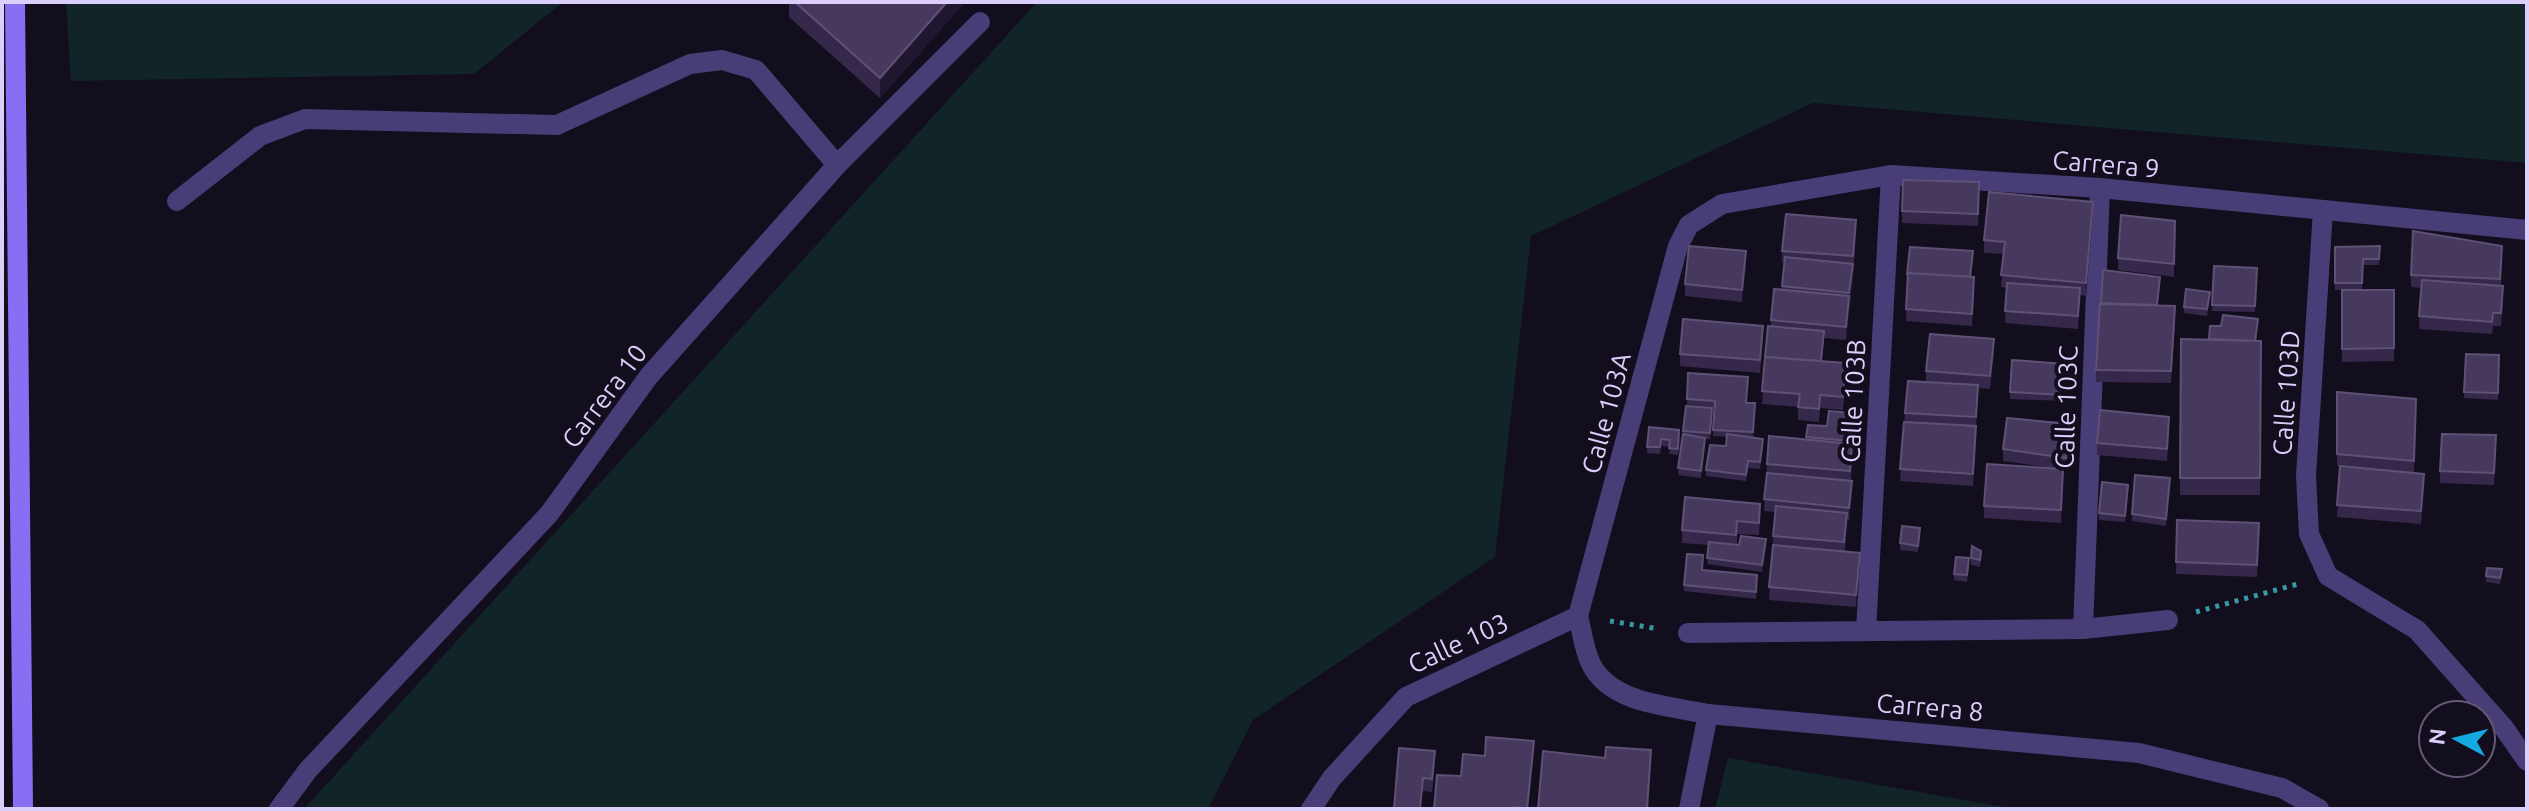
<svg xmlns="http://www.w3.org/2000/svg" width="2529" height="811" font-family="Ubuntu,sans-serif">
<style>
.green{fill:#112427}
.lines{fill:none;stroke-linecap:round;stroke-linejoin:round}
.path{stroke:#3899a5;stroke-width:5;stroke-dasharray:4 6;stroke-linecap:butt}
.lane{stroke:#493d78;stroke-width:20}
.street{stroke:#493d78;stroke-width:20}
.secondary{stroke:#886ef2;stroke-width:20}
.wall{fill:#35284a}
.shaded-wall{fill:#201630}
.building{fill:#46395d;stroke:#5e5176;stroke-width:2}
.labels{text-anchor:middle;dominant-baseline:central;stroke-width:8;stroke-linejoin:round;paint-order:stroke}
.street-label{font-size:26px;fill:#dbcefb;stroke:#130e1d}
</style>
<rect width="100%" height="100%" fill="#130e1d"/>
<g class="green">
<polygon points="66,2 563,2 474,74 71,81"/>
<polygon points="1037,2 2527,2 2527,163 1813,103 1531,236 1495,557 1253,720 1208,809 304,809"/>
<polygon points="1728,758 2015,809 1715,809"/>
</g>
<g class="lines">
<g class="path">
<polyline points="2196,612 2298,584"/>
<polyline points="1610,621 1659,629"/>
</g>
<g class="lane">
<polyline points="177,201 260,136 305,119 557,125 690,64 722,60 756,70 837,165"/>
<polyline points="279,809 308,770 549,514 649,376 837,165 980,22"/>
</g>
<g class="street">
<polyline points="2323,210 2306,476 2309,534 2328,576 2417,630 2504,728 2527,761"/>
<polyline points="1578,616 1678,246 1689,225 1722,204 1891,175 2100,188 2527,230"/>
<path d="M1578,616c4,15 6,34 13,48 20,40 79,42 117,50l431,39 143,35 37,21"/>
<polyline points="2083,629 2100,188"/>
<polyline points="1866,631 1891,175"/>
<polyline points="1688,633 2083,629 2168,620"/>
<polyline points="1311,809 1332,778 1406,697 1578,616"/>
<polyline points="1689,809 1708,714"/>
</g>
<polyline class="secondary" points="15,2 23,809"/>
</g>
<g class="wall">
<polygon points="789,2 965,2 880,98 789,17"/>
<polygon points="1979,182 1978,226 1902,223 1902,211"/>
<polygon points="2093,214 2086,296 2080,295 2078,329 2005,323 2007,288 2001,287 2004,254 1984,253 1984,240"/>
<polygon points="2175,221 2174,277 2118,270 2118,258"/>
<polygon points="1856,232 1853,277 1846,340 1824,338 1822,361 1846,376 1843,410 1820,408 1819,422 1798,420 1798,407 1762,404 1765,357 1771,327 1771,320 1782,290 1784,263 1782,263 1782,251"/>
<polygon points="2380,246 2379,265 2363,265 2362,289 2335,290 2335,247"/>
<polygon points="1973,258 1971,277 1974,290 1972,326 1906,321 1907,274"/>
<polygon points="2502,259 2501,286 2503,298 2501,326 2493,326 2492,334 2419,329 2421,288 2411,287 2411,275"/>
<polygon points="1746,264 1742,302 1685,296 1685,284"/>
<polygon points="2214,266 2257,268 2255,312 2212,311"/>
<polygon points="2160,283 2157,305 2175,318 2171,383 2096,382 2096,370"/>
<polygon points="2342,290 2394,290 2394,361 2342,362"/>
<polygon points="2210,298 2207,316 2184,313 2184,307"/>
<polygon points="2221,326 2258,326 2256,341 2261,341 2260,495 2180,495 2181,339 2209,339"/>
<polygon points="1763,338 1760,373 1680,366 1680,354"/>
<polygon points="1994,352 1990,389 1978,388 1973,486 1900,481 1905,413 1926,382 1926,371"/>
<polygon points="2466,354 2499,355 2498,400 2464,398"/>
<polygon points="2012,360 2067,364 2064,401 2010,399"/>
<polygon points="1688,373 1746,403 1755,403 1753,437 1763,445 1760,469 1748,468 1746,481 1706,476 1706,470 1726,446 1727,437 1713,436 1714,407 1687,405"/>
<polygon points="2337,392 2416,399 2414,473 2424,486 2421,524 2337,517 2340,467 2337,466"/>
<polygon points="1686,406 1712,415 1710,439 1705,439 1701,478 1678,475"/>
<polygon points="1851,420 1849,443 1852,456 1851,481 1852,494 1849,520 1847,520 1845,551 1860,565 1856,607 1769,600 1775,512 1764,511 1767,464 1806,440 1808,425 1827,426"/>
<polygon points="2169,429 2167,461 2097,455 2097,443"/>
<polygon points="1679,430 1678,455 1669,454 1670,447 1661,446 1660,454 1647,453 1647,447"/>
<polygon points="2070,436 2066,470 2063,470 2061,523 1984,518 1984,506 2055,468 2003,461 2003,449"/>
<polygon points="2496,448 2494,485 2440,483 2440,471"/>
<polygon points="2170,478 2166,526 2132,521 2132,514"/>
<polygon points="2128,491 2125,522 2099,520 2099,513"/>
<polygon points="1760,516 1759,535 1737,534 1737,545 1766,545 1762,572 1707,564 1709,545 1682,543 1682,530"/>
<polygon points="2177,520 2259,523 2257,577 2176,574"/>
<polygon points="1920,534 1918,552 1900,550 1900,543"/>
<polygon points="1971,558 1981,558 1980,567 1971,565"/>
<polygon points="1703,562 1702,570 1757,575 1756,599 1684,591 1684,585"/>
<polygon points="1969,565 1967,582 1954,580 1954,574"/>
<polygon points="2486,576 2502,576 2500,584 2486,582"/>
<polygon points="1435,763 1432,792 1423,791 1394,809"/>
</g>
<g class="shaded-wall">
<polygon points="947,2 965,2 880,98 880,78"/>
<polygon points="2093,202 2093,214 2086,296 2086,283"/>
<polygon points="1746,251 1746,264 1742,302 1742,290"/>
<polygon points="1853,264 1853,277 1849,305 1849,293"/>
<polygon points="1849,296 1849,309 1846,340 1846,327"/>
<polygon points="2070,424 2070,436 2066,470 2066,458"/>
<polygon points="1852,481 1852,494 1849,520 1849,508"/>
<polygon points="1860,553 1860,565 1856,607 1856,595"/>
<polygon points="1534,741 1534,754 1528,809 1527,809"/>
</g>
<g class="building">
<polygon points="795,2 947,2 880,78"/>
<polygon points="1903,180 1979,182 1978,214 1902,211"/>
<polygon points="1989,192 2093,202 2086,283 2001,275 2005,242 1984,240"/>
<polygon points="1786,214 1856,220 1853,256 1782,251"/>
<polygon points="2121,215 2175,221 2174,264 2118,258"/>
<polygon points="2413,231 2502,246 2500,279 2411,275"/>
<polygon points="1689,246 1746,251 1742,290 1685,284"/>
<polygon points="2380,246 2379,259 2363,259 2362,283 2335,283 2335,247"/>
<polygon points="1910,247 1973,251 1970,277 1907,274"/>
<polygon points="1785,257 1853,264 1849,293 1782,286"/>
<polygon points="2214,266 2257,268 2255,306 2212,305"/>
<polygon points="2103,270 2160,277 2157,305 2101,303"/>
<polygon points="1908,273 1974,277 1972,314 1906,309"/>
<polygon points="2422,280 2503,286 2501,313 2493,313 2492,322 2419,316"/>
<polygon points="2007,283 2080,288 2078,316 2005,311"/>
<polygon points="1774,289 1849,296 1846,327 1771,320"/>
<polygon points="2186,289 2210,292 2207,309 2184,307"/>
<polygon points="2342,290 2394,290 2394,348 2342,349"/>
<polygon points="2100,304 2175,306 2171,371 2096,370"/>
<polygon points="2223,315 2258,319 2255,341 2209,339 2210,326 2221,326"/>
<polygon points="1683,319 1763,326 1760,360 1680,354"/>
<polygon points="1768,326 1824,331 1821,361 1765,357"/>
<polygon points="1930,334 1994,339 1990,376 1926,371"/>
<polygon points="2181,339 2261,341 2260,478 2180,478"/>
<polygon points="2466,354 2499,355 2498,393 2464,392"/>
<polygon points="1765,357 1846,363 1843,397 1820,395 1819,409 1798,407 1800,394 1762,391"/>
<polygon points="2012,360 2067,364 2064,395 2010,392"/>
<polygon points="1688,373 1748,377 1746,403 1755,403 1753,432 1713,430 1715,401 1687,399"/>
<polygon points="1908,381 1978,385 1976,417 1905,413"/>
<polygon points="2337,392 2416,399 2414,461 2337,454"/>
<polygon points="1686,406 1712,408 1710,433 1683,431"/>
<polygon points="2100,410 2169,417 2167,449 2097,443"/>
<polygon points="1829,411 1851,413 1849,441 1806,437 1808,425 1827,426"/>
<polygon points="2007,418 2070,424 2066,458 2003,449"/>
<polygon points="1904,422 1976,426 1973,474 1900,469"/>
<polygon points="1649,427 1679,430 1678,449 1669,448 1670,440 1661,439 1660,447 1647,447"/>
<polygon points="1683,434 1705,438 1701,471 1678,468"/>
<polygon points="1727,434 1763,439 1760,462 1748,461 1746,475 1706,470 1710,445 1726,446"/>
<polygon points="2442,434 2496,435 2494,473 2440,471"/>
<polygon points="1769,436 1852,444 1850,471 1767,464"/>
<polygon points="1987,464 2063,469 2061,510 1984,506"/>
<polygon points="2340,466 2424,474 2421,511 2337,505"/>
<polygon points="1767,473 1852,481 1849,508 1764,499"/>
<polygon points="2135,475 2170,478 2166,519 2132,514"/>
<polygon points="2102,482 2128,485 2125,516 2099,513"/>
<polygon points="1685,497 1760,504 1759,523 1737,521 1736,535 1682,530"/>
<polygon points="1776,506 1847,513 1844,542 1773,536"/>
<polygon points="2177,520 2259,523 2257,565 2176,562"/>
<polygon points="1902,526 1920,528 1918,546 1900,543"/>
<polygon points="1741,536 1766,539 1762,565 1707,558 1709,542 1739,545"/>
<polygon points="1773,545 1860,553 1856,595 1769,587"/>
<polygon points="1972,546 1981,551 1980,560 1971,558"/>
<polygon points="1687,554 1703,555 1702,570 1757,575 1756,592 1684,585"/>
<polygon points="1956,557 1969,558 1967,575 1954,574"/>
<polygon points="2487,568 2502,569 2500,578 2486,576"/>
<polygon points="1486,737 1534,741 1527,809 1514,807 1513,809 1434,809 1437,775 1461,776 1463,754 1485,756"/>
<polygon points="1606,747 1651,750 1647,809 1538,809 1543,751 1605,758"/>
<polygon points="1399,748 1435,751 1432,779 1423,778 1420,809 1394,809"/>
</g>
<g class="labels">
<g class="street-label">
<text transform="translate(2106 164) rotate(5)">Carrera 9</text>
<text transform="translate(2286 393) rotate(-86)">Calle 103D</text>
<text transform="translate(604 396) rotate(-53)">Carrera 10</text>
<text transform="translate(1853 401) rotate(-87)">Calle 103B</text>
<text transform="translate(2066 407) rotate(-88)">Calle 103C</text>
<text transform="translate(1606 413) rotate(-75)">Calle 103A</text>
<text transform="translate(1458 643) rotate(-25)">Calle 103</text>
<text transform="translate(1930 707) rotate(5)">Carrera 8</text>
</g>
</g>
<rect width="2529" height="811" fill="none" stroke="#dbcefb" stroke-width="8"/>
<g transform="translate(2457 739) rotate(277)"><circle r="38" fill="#130e1d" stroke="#635b76" stroke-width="2"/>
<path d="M0-6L14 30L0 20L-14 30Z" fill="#14a9e1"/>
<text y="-12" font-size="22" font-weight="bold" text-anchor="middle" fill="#dbcefb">N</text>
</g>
</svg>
